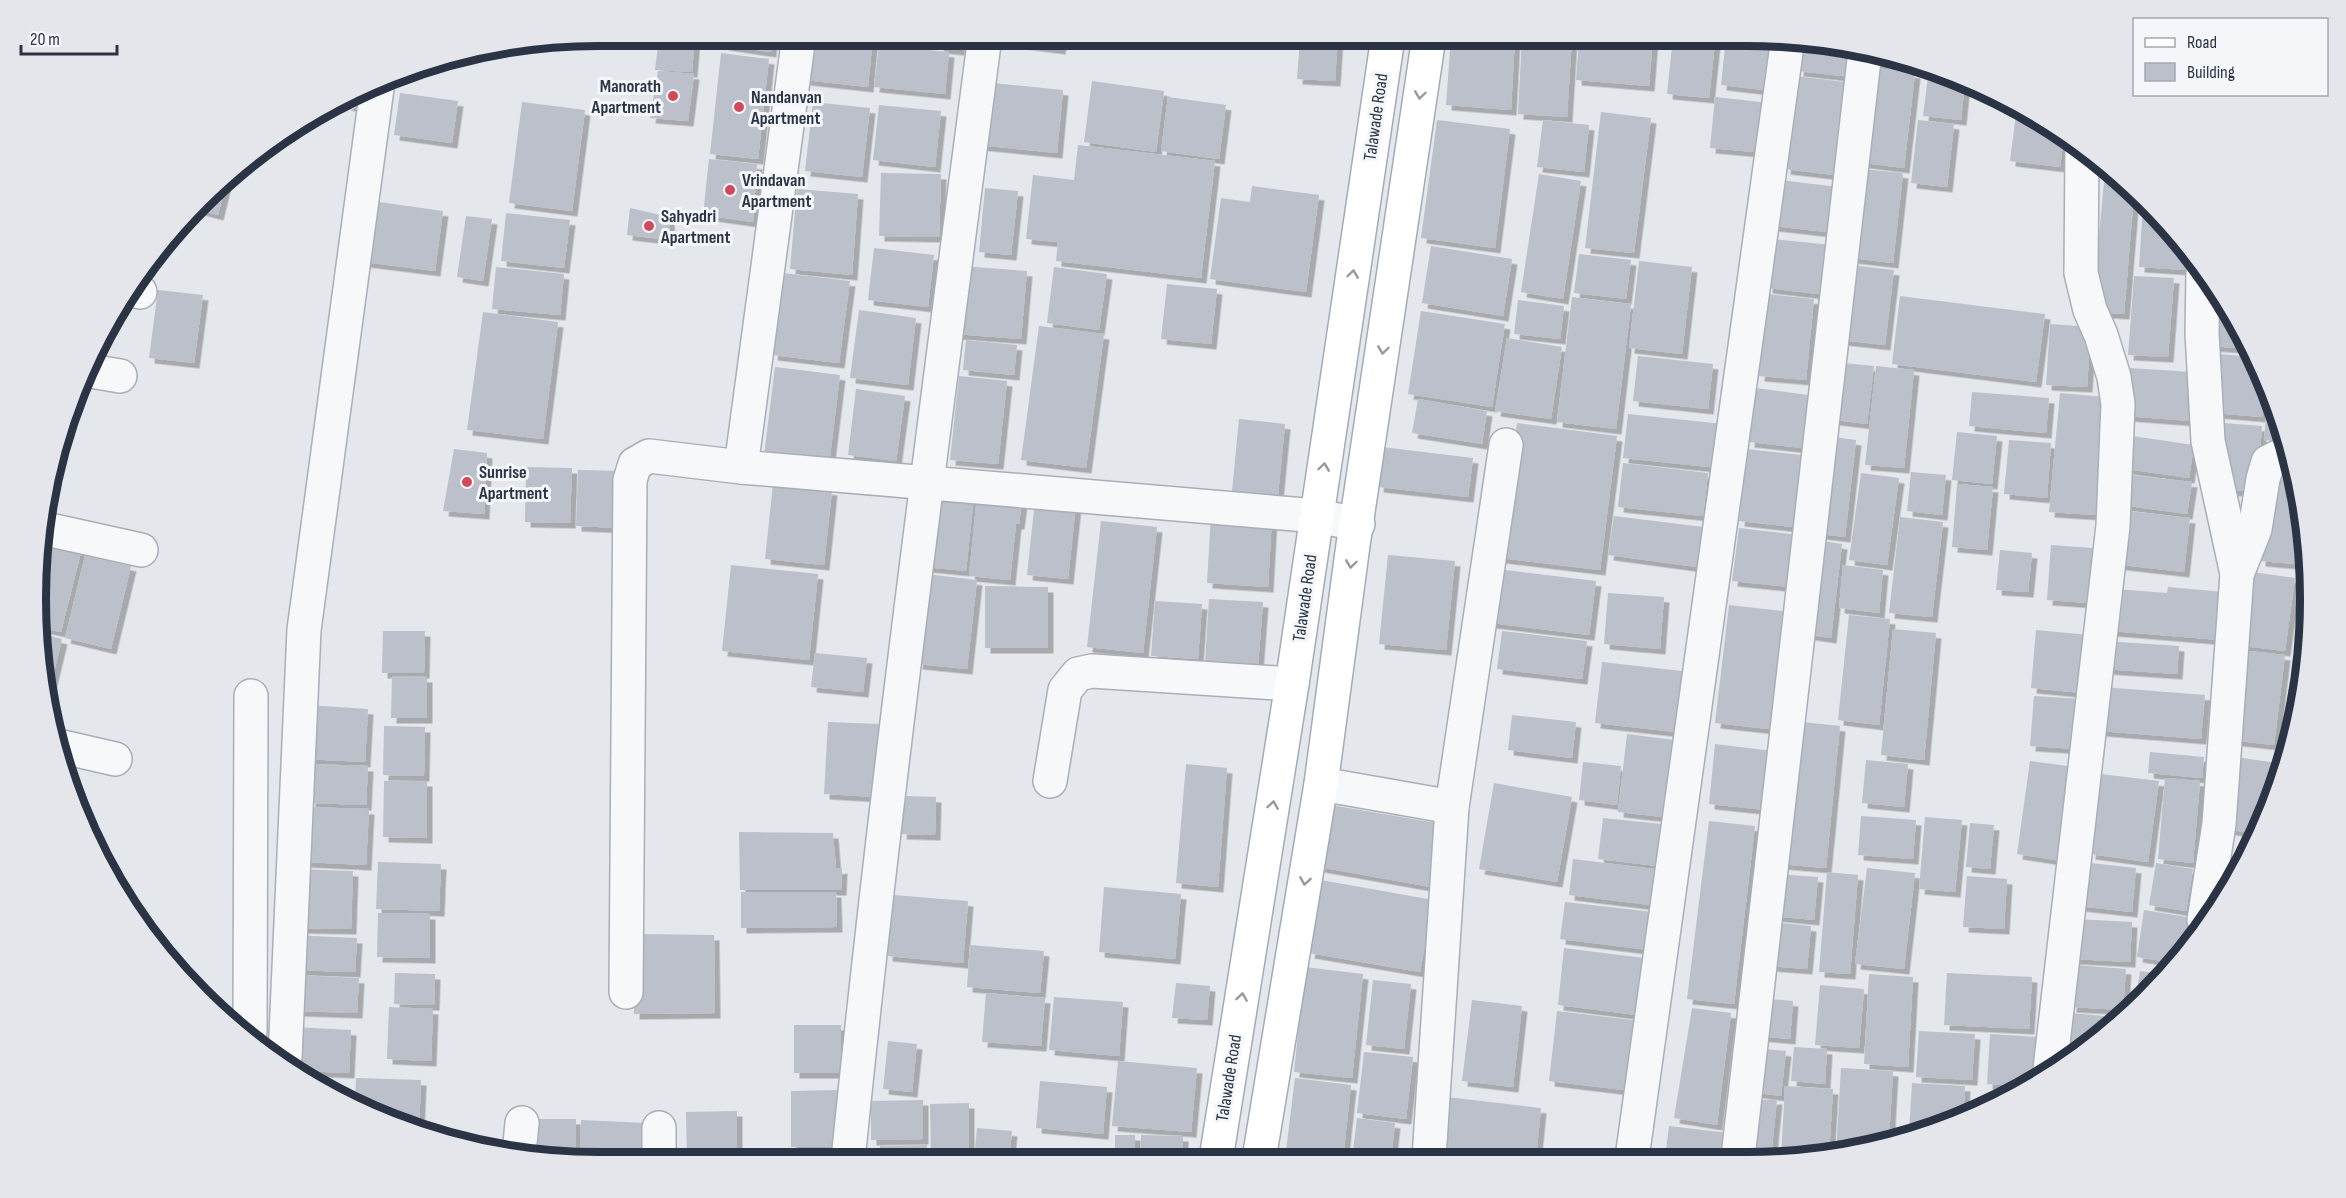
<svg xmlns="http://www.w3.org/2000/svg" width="2346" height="1198" font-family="'Sofia Sans Condensed',sans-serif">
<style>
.building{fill:#bbc0ca;filter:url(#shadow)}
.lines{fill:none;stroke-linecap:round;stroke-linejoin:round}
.minor-casing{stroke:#a9aeb7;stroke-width:36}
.major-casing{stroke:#a3abb8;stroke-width:36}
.minor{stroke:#f7f8fa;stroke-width:33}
.major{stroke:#fff;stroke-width:33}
.oneway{stroke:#959aa2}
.poi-dot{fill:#d1495b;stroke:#f4f6f9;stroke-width:2}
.labels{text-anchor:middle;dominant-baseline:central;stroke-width:6;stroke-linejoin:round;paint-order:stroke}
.poi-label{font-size:18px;font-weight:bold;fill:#2b3445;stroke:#f4f6f9;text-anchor:start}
.street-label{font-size:18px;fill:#2b3445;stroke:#f4f6f9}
.rim{fill:none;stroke:#2b3445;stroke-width:8}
</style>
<defs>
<filter id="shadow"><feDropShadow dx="5.5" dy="5.5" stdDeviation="0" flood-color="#0004"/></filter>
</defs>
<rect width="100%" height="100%" fill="#e4e7ec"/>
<g class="building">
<polygon points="659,36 695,36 692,72 655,70"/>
<polygon points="724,36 772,36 771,52 723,45"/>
<polygon points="810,36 873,36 868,87 805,80"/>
<polygon points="939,36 960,36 959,50 938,48"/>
<polygon points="1006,36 1062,36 1060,49 1005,42"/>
<polygon points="1300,37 1338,37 1335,81 1297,79"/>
<polygon points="1451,37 1515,37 1511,110 1446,105"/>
<polygon points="1522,37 1572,37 1567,117 1518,114"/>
<polygon points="1579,37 1653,37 1649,86 1576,80"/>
<polygon points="1673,37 1715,42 1709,98 1667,94"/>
<polygon points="1726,38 1777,43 1772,91 1721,85"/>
<polygon points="1801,43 1854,49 1851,77 1798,71"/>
<polygon points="879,45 949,52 945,94 874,87"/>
<polygon points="1876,52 1892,55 1919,65 1919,69 1875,64"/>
<polygon points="721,53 769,59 758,159 710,154"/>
<polygon points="1868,67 1915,73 1904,168 1857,162"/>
<polygon points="1929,69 1965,82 1961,120 1923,116"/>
<polygon points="658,71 694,74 688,121 650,118"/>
<polygon points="1796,76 1845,82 1834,175 1785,169"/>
<polygon points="1092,81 1164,91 1156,152 1084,142"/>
<polygon points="983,82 1063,90 1057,153 977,145"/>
<polygon points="400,93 458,101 452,143 394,135"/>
<polygon points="365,94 364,109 345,105"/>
<polygon points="1168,97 1226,105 1219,159 1161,151"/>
<polygon points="1715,97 1770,103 1765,153 1710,148"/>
<polygon points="522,102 585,110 572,211 509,203"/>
<polygon points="813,102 870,108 862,177 805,171"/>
<polygon points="879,105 941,111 935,167 873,160"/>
<polygon points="2017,107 2064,136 2060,167 2010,161"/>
<polygon points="1601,112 1651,118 1634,253 1585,248"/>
<polygon points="1437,120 1510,129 1495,248 1421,238"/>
<polygon points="1543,120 1589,125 1584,172 1537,167"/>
<polygon points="1918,120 1954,124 1947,187 1911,183"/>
<polygon points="1078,145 1215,161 1201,278 1056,261 1058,242 1026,239 1033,175 1074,180"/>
<polygon points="709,159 757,164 753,222 703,215"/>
<polygon points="2105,167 2113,175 2117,177 2105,176"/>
<polygon points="1853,168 1903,173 1893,263 1843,257"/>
<polygon points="881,173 941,174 939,237 879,236"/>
<polygon points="1539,174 1581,181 1563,299 1521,292"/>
<polygon points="227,179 218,215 195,209"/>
<polygon points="1779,180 1839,187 1835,233 1773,226"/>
<polygon points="2104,182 2124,184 2134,194 2124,314 2092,312"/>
<polygon points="1252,186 1319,195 1306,292 1210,279 1221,198 1250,202"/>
<polygon points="985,188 1018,191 1011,255 979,252"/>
<polygon points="797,189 858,194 852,275 790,269"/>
<polygon points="372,201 443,211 435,271 364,262"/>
<polygon points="2143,204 2170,228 2187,251 2186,270 2139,267"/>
<polygon points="630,208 669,217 670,240 627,235"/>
<polygon points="506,213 570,220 564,268 501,261"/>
<polygon points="466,216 492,219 483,281 457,277"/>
<polygon points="1772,239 1832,245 1827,295 1767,288"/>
<polygon points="1431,246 1512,259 1503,316 1422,303"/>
<polygon points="874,248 934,255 928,307 868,300"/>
<polygon points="1579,254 1631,260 1626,299 1574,293"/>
<polygon points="1639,261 1692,267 1682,354 1629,348"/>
<polygon points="1841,264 1894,270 1885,345 1832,339"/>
<polygon points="961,266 1027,271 1021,339 955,334"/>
<polygon points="496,267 564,274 560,315 492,309"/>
<polygon points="1054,267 1107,274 1099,330 1047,323"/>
<polygon points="783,273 850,281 839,363 772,355"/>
<polygon points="2134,276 2174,278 2168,357 2128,355"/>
<polygon points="1167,284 1217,289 1211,344 1161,339"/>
<polygon points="158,290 203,295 194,363 149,358"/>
<polygon points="2216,291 2234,317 2249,349 2211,346"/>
<polygon points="1767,294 1814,299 1806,380 1759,376"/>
<polygon points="1900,296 2045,314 2036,382 1892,364"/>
<polygon points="1572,297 1631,304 1616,429 1557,422"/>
<polygon points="1518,300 1564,306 1560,339 1514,334"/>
<polygon points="859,310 916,318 908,385 850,378"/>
<polygon points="1421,311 1505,324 1492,407 1408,394"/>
<polygon points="483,312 558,322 543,439 467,430"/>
<polygon points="2050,324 2091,327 2087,387 2046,385"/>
<polygon points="1039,326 1104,334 1086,468 1021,460"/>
<polygon points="1507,338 1562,347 1551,419 1495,411"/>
<polygon points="966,340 1017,345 1014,375 963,370"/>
<polygon points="2219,354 2252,357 2265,385 2262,417 2214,413"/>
<polygon points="1638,356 1713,364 1708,409 1633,401"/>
<polygon points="1834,362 1874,366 1867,424 1827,419"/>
<polygon points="1876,366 1914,370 1904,468 1865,465"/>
<polygon points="775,367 840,375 829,464 764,456"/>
<polygon points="2129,368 2193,372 2190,421 2125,416"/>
<polygon points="959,376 1007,381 998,464 950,460"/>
<polygon points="1755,388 1808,395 1802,448 1749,442"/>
<polygon points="856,389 905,396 896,461 848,455"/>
<polygon points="1972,392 2049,398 2046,433 1969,426"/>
<polygon points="2268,392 2280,418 2286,442 2264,440"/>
<polygon points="2060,393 2106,397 2096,515 2049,512"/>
<polygon points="1418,399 1487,411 1482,444 1412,433"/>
<polygon points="1628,414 1723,424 1719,468 1623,458"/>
<polygon points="1239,419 1285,424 1278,495 1232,491"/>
<polygon points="1517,423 1617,436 1600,570 1500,558"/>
<polygon points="2223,423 2262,426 2257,490 2229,491"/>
<polygon points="1957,432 1997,436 1992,484 1952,480"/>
<polygon points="1826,436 1856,440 1845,537 1812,533"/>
<polygon points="2132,436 2194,445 2189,478 2127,469"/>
<polygon points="2009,440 2051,443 2047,498 2004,494"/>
<polygon points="1382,447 1473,458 1468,497 1378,487"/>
<polygon points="454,449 487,453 484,514 443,511"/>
<polygon points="1747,449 1801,455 1793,527 1739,521"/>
<polygon points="1623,463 1708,473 1703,516 1618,507"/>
<polygon points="526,467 572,468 570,523 525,522"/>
<polygon points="578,470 622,471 620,528 576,526"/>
<polygon points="1911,472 1946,475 1942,515 1907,511"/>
<polygon points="1861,473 1899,478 1887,565 1849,560"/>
<polygon points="2124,474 2192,482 2187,514 2121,505"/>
<polygon points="2267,475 2294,478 2305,525 2306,565 2260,561"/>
<polygon points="773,484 832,490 824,565 765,559"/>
<polygon points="1957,484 1993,487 1987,550 1952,547"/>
<polygon points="934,492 974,496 966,571 925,567"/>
<polygon points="977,496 1022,501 1019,524 1016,524 1010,580 969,576"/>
<polygon points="1035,500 1076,504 1068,579 1027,575"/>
<polygon points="2120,510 2190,518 2184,572 2113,564"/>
<polygon points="1211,514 1272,517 1268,587 1207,583"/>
<polygon points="1614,516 1703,527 1697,567 1608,555"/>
<polygon points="1900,517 1943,522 1932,617 1889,613"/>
<polygon points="1101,521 1157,527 1143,653 1087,647"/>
<polygon points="1739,528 1798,535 1791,587 1732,581"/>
<polygon points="47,540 82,548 61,632 42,628"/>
<polygon points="1815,540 1842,544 1831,638 1803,634"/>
<polygon points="2051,545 2093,548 2089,603 2047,600"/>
<polygon points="2000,550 2032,553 2028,592 1996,590"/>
<polygon points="1388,555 1455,561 1446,650 1379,644"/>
<polygon points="85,556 131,566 111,649 65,638"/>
<polygon points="731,565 818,574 809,660 722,651"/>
<polygon points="1843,565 1883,570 1879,613 1839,608"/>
<polygon points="1489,568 1596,581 1589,635 1483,622"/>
<polygon points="2252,572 2295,578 2285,651 2243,646"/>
<polygon points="926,574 977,580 967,669 917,664"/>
<polygon points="985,586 1048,587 1048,648 985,648"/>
<polygon points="2168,587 2224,592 2220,640 2111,631 2115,589 2167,593"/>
<polygon points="1608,593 1664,597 1660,649 1604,644"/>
<polygon points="1209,599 1263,602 1258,666 1205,663"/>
<polygon points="1155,601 1202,604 1198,659 1151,656"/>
<polygon points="2306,604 2309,635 2302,680 2297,679"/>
<polygon points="1729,605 1791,612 1778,730 1715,723"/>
<polygon points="1849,615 1890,619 1879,725 1838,720"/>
<polygon points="1893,629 1936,633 1924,760 1881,755"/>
<polygon points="2036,630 2089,635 2083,693 2031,688"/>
<polygon points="383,631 425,631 424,673 382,673"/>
<polygon points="1502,631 1587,641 1582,679 1497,669"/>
<polygon points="42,634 62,639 49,693 47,692 41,672"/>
<polygon points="2105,641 2179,646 2177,674 2103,669"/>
<polygon points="2241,650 2285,655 2274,745 2229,740"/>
<polygon points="815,653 867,658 863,692 811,687"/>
<polygon points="1602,662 1691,672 1684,733 1595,723"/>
<polygon points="392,676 427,677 427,718 391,718"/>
<polygon points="2103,687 2205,695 2201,739 2100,731"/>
<polygon points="2296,691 2300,691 2294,726 2292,726"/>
<polygon points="2034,696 2082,699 2078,749 2030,746"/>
<polygon points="307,705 368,709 365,762 304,759"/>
<polygon points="1512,715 1576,722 1572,758 1508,750"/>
<polygon points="1793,721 1840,726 1826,868 1779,864"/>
<polygon points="828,722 879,724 875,797 824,794"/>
<polygon points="384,726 425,727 424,776 383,775"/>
<polygon points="1627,734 1682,741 1672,818 1618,812"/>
<polygon points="1715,744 1773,751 1766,810 1709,804"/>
<polygon points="2150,752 2204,757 2202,778 2148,773"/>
<polygon points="2236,757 2284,764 2257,834 2225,829"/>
<polygon points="1866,760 1908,764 1904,807 1862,803"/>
<polygon points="2030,761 2075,767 2062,861 2017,854"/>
<polygon points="1583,762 1621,766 1617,805 1579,800"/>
<polygon points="311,764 368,766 366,805 310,803"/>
<polygon points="1186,764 1227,768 1218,887 1176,883"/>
<polygon points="2101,774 2159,781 2148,862 2090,854"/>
<polygon points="2165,778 2200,781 2193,863 2158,859"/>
<polygon points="384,781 427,781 427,838 383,837"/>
<polygon points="1494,783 1572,797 1557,882 1479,869"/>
<polygon points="905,796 936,797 935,835 901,834"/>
<polygon points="1331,805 1442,824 1431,887 1319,867"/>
<polygon points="306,807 369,809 366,865 304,862"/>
<polygon points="1861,816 1916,820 1913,859 1858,855"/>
<polygon points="1925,817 1962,820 1955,892 1919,889"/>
<polygon points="1603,818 1671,825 1666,867 1598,859"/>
<polygon points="1709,821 1755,826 1734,1004 1687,999"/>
<polygon points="1970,823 1994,825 1990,869 1966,867"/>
<polygon points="739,832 833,833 836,869 842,868 841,890 740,890"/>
<polygon points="2227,855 2245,859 2220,896"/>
<polygon points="1573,859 1654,869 1650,905 1569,895"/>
<polygon points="378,862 441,864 439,911 376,909"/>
<polygon points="2082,862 2136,868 2132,912 2078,906"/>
<polygon points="2156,863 2193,869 2186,911 2149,905"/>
<polygon points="1867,868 1915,873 1904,969 1855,964"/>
<polygon points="294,869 353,871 351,929 292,928"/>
<polygon points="1827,872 1858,875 1850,974 1819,972"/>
<polygon points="1776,874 1818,877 1814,920 1773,916"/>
<polygon points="1967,876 2007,879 2004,929 1963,927"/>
<polygon points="1321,880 1433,900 1420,972 1309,953"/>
<polygon points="1104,887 1181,894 1175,959 1099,952"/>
<polygon points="741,892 836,892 837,927 741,928"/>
<polygon points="893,895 968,901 963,963 887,956"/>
<polygon points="1565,902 1653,912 1649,950 1560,939"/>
<polygon points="2144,910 2193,918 2188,943 2175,963 2137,957"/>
<polygon points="378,913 430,914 430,958 377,957"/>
<polygon points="2076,919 2132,922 2130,962 2074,959"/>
<polygon points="1772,922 1811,926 1807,969 1769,966"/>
<polygon points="635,934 714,935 715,1013 634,1014"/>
<polygon points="291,935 357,938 355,972 290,970"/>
<polygon points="970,945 1044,951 1040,993 967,987"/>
<polygon points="1564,948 1644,958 1637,1015 1558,1005"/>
<polygon points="2074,965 2126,969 2123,1010 2071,1007"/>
<polygon points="1305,967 1363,974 1352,1078 1294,1072"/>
<polygon points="2140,971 2165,975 2135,1003"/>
<polygon points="395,973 435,974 434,1005 394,1004"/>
<polygon points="1947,973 2032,977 2029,1029 1944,1025"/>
<polygon points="1869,974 1913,977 1908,1067 1864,1064"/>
<polygon points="297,975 359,978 357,1013 296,1011"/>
<polygon points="1373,980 1411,984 1404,1049 1366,1045"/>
<polygon points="1176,983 1210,986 1207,1020 1172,1018"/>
<polygon points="1820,985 1864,989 1859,1048 1815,1045"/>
<polygon points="986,993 1045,998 1041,1046 982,1042"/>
<polygon points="1054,997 1123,1002 1119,1056 1049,1050"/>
<polygon points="1758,998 1793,1001 1790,1039 1756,1036"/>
<polygon points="1472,1000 1522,1006 1513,1087 1462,1081"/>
<polygon points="389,1007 433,1009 431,1061 387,1059"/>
<polygon points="1692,1008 1731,1013 1717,1125 1674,1118"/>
<polygon points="1557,1011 1641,1021 1632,1091 1549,1081"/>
<polygon points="2071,1013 2104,1016 2102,1034 2081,1051 2067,1050"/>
<rect x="794" y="1025" width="47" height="48"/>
<polygon points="294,1027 351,1030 349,1073 304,1071 293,1063"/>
<polygon points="1919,1031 1975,1034 1972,1080 1916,1077"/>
<polygon points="1990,1034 2038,1037 2035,1077 2020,1086 1987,1084"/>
<polygon points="888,1041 917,1044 912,1092 883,1089"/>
<polygon points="1794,1047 1827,1049 1825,1084 1791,1081"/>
<polygon points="1754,1048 1786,1051 1781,1096 1750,1092"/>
<polygon points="1364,1052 1413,1057 1406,1119 1357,1113"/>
<polygon points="1118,1061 1197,1068 1191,1132 1112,1126"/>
<polygon points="1841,1068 1893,1071 1889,1139 1836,1153"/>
<polygon points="356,1078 421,1080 419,1130 355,1106"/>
<polygon points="1295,1078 1351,1085 1343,1159 1285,1159"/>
<polygon points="1040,1081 1107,1087 1103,1134 1036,1128"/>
<polygon points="1912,1083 1965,1086 1963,1119 1909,1134"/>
<polygon points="1785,1086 1833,1089 1829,1155 1821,1157 1781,1157"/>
<polygon points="837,1090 837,1147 791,1147 791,1091"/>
<polygon points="1447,1097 1541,1108 1536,1158 1440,1158"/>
<polygon points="1777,1099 1771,1157 1739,1157 1745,1101"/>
<polygon points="923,1100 923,1139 871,1140 871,1101"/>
<polygon points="969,1103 969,1159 931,1159 930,1104"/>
<polygon points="737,1111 737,1160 687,1160 686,1112"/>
<polygon points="1357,1118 1395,1123 1391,1158 1352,1159"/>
<polygon points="528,1119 576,1119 576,1161 563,1161 528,1155"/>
<polygon points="581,1120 647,1123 646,1161 580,1161"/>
<polygon points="1669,1126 1728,1133 1726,1157 1665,1158"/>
<polygon points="977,1128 1012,1131 1009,1160 974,1160"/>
<rect x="1115" y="1135" width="20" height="24"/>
<polygon points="1141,1135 1183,1136 1183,1159 1141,1159"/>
<polygon points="927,1145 927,1160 880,1160 880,1146"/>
<polygon points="786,1151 835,1152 835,1160 786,1160"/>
</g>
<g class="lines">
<g class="minor-casing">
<g id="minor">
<polyline points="799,36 741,467 1317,516 1358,524"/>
<polyline points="2203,274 2202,333 2208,441 2237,574 2219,824 2204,920"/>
<polyline points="131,290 140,292"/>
<polyline points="91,371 120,376"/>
<polyline points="46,529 141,550"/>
<polyline points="2237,574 2255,529 2263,479 2268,462 2278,457 2289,457"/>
<polyline points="63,747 115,759"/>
<polyline points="1050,781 1065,690 1078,674 1092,671 1292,684"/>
<polyline points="1321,784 1452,807"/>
<polyline points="626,992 630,480 635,464 649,456 741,467"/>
<polyline points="250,1032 251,696"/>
<polyline points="285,1058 304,630 377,88"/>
<polyline points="2050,1069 2113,526 2118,404 2114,377 2101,335 2090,310 2081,273 2082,147"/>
<polyline points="659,1128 659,1161"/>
<polyline points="519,1154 522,1123"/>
<polyline points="1738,1157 1865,51"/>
<polyline points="1429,1158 1452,807 1506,445"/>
<polyline points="1632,1158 1788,38"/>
<path d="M848,1160c38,-376 88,-749 137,-1124"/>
</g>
</g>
<g class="major-casing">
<g id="major">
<polyline points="1216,1159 1292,684 1388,37"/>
<polyline points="1259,1159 1321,784 1353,545 1429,37"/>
</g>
</g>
<use href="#minor" class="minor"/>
<use href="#major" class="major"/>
</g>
<defs><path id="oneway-chevron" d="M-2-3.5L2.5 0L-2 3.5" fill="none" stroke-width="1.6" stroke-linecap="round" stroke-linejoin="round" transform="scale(1.5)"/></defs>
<g class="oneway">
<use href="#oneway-chevron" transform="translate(1420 95) rotate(98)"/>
<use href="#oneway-chevron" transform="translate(1353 274) rotate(-82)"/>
<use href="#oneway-chevron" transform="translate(1383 350) rotate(98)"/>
<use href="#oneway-chevron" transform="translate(1324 467) rotate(-82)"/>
<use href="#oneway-chevron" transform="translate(1351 564) rotate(98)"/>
<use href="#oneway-chevron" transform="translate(1273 805) rotate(-81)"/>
<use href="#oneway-chevron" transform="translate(1305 881) rotate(99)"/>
<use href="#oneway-chevron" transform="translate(1242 997) rotate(-81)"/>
</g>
<g class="poi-dot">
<circle cx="673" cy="96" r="6"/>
<circle cx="739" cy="107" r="6"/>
<circle cx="730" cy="190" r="6"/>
<circle cx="649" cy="226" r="6"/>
<circle cx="467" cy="482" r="6"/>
</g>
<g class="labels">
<g class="poi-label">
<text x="661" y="86" text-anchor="end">Manorath<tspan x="661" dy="21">Apartment</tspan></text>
<text x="751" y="97">Nandanvan<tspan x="751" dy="21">Apartment</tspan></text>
<text x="742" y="180">Vrindavan<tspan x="742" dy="21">Apartment</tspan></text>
<text x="661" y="216">Sahyadri<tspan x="661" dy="21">Apartment</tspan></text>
<text x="479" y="472">Sunrise<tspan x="479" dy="21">Apartment</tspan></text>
</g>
<g class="street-label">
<text transform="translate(1376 117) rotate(-82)">Talawade Road</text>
<text transform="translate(1305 598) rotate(-82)">Talawade Road</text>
<text transform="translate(1229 1078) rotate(-81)">Talawade Road</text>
</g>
</g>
<path d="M0 0H2346V1198H0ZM598 46H1748A552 552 0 0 1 2300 598V600A552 552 0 0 1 1748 1152H598A552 552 0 0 1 46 600V598A552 552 0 0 1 598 46Z" fill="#e4e6eb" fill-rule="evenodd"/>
<path class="rim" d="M598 46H1748A552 552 0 0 1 2300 598V600A552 552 0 0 1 1748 1152H598A552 552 0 0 1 46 600V598A552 552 0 0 1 598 46Z"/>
<rect x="2133" y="18" width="195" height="78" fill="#f4f6f9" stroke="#a4a8b1" stroke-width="1.5"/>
<rect x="2145" y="38" width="30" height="9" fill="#ffffff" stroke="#a4a8b1" stroke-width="1.5"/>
<text x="2187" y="48" font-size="18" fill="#2b3445">Road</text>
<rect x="2145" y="63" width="30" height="18" fill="#bbc0ca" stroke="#a4a8b1" stroke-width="1.5"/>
<text x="2187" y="78" font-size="18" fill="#2b3445">Building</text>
<path d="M21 45v9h96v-9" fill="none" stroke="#2b3445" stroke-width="3"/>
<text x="30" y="45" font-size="18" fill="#2b3445" stroke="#f4f6f9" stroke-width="4.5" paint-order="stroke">20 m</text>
</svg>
